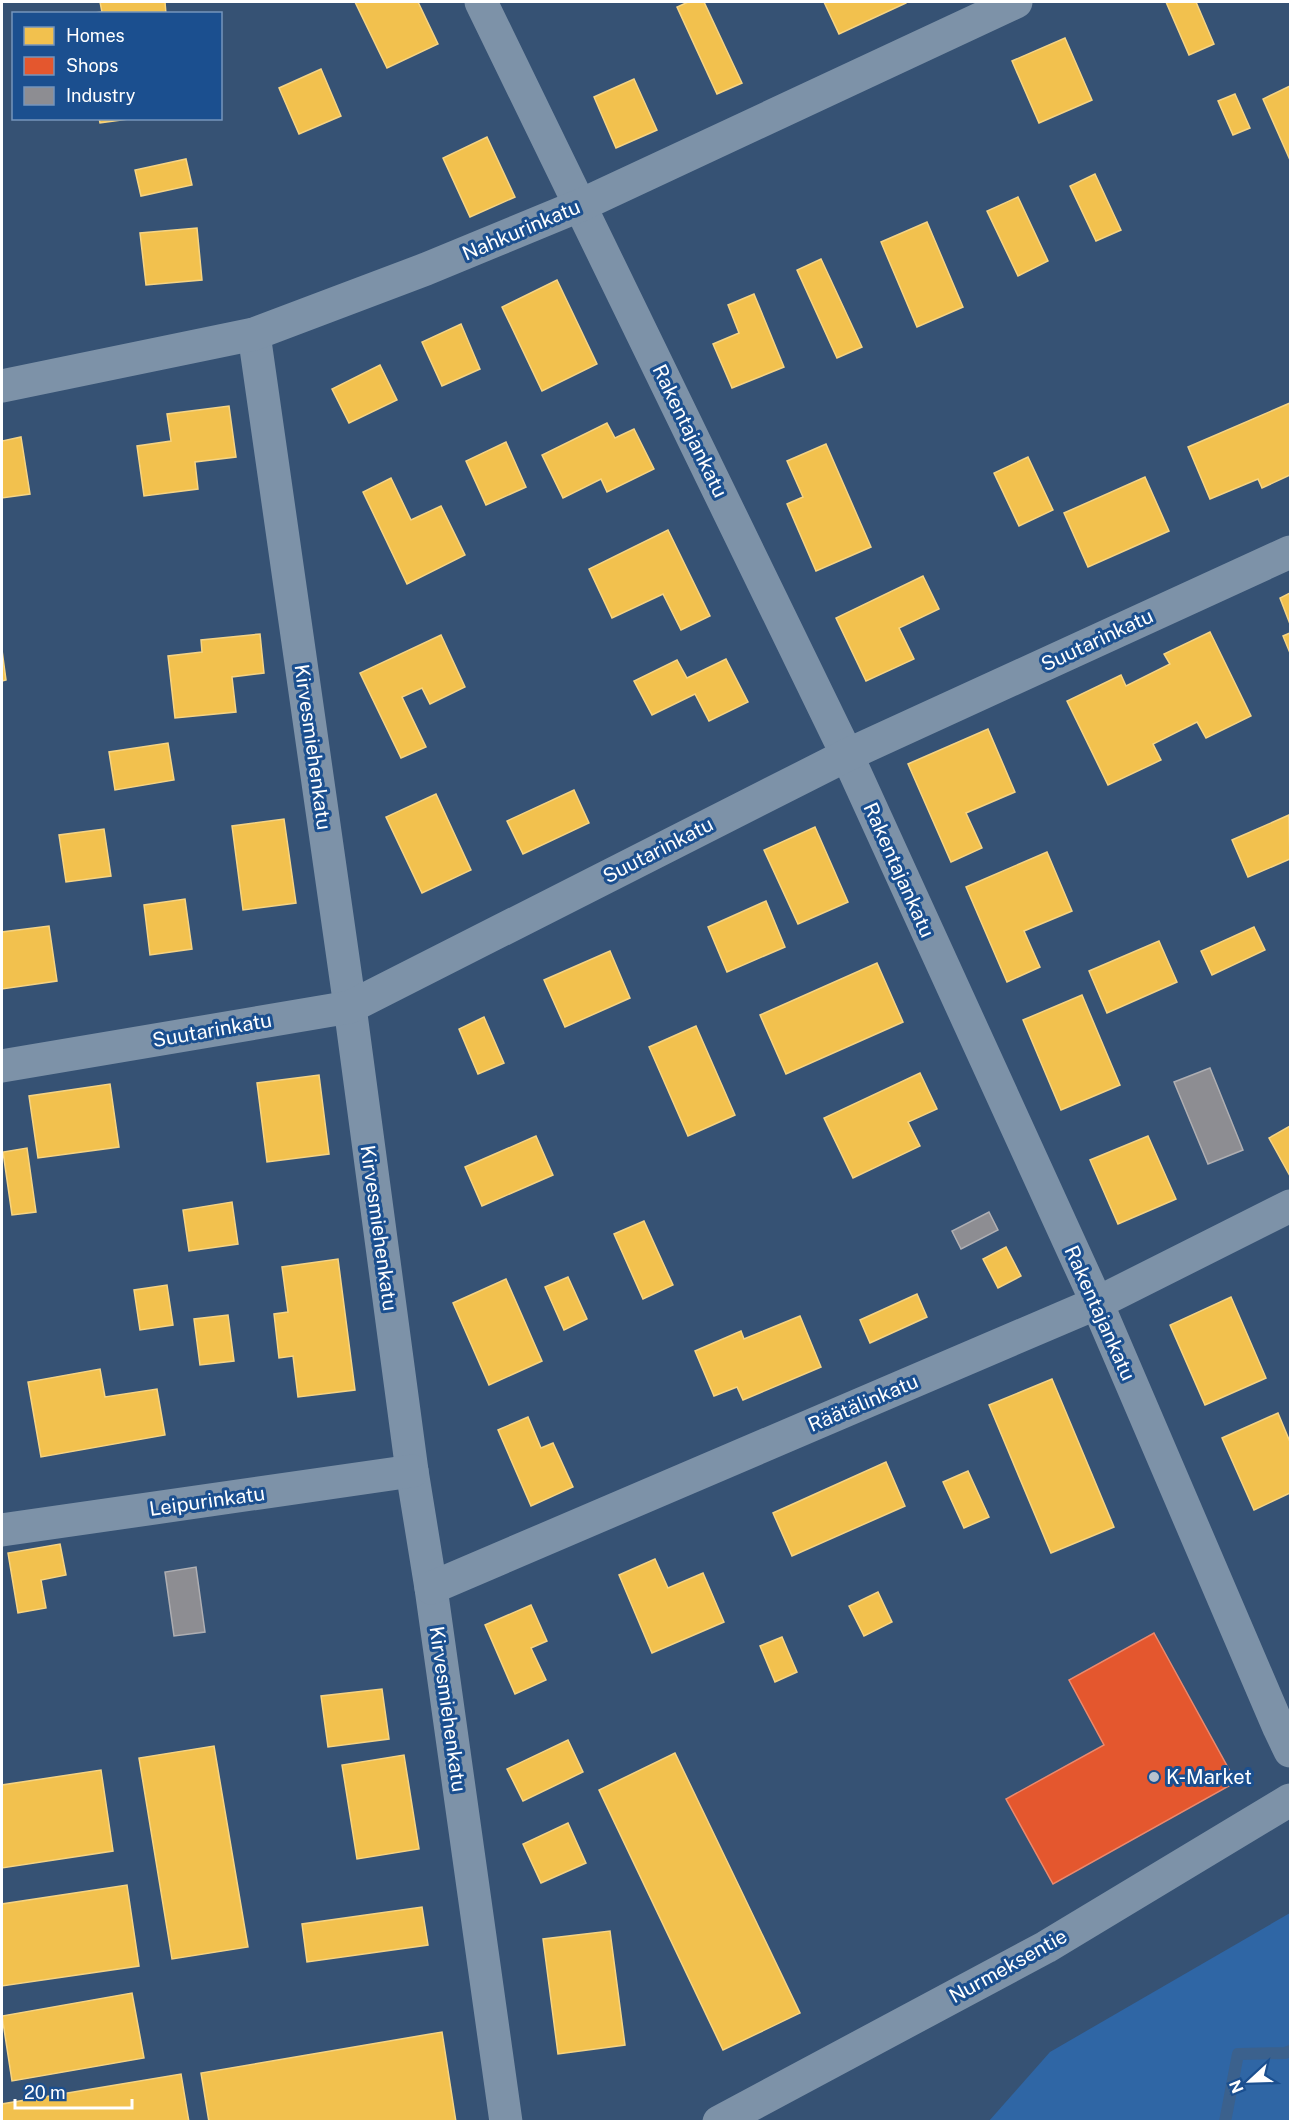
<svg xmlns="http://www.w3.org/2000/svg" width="1292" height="2123" font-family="'Public Sans',sans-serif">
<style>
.green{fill:#2f66a5}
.homes{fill:#f2c14e;stroke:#f6d483;stroke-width:1.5}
.shops{fill:#e4572e;stroke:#ec896d;stroke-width:1.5}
.industry{fill:#8d8d92;stroke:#afafb3;stroke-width:1.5}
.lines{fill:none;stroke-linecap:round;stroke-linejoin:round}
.stream{stroke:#3b618d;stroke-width:12}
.minor{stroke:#7d92a8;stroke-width:33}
.poi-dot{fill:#b9c2ce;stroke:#1b4f8f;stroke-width:2}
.labels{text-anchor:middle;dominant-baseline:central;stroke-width:6;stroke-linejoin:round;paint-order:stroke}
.street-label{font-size:20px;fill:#fff;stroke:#1b4f8f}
.poi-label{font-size:20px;fill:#fff;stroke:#1b4f8f;text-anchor:start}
</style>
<rect width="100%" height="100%" fill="#365274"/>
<polygon class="green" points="1290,1913 1290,2121 989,2121 1050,2052"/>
<g class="homes">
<polygon points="100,2 165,2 166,14 87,14 102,12"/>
<polygon points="355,2 418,2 438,44 387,68"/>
<polygon points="688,2 704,2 742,83 717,94 677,7"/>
<polygon points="824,2 906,2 906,3 839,34"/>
<polygon points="1166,2 1196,2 1214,44 1189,55"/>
<polygon points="1065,38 1092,100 1039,123 1012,61"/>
<polygon points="321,69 341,116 299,134 279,88"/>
<polygon points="634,79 657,130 616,148 594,97"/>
<polygon points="1290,86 1290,160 1263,99"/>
<polygon points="1235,94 1250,128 1233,135 1218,101"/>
<polygon points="99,118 136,118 100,123"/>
<polygon points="487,137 515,197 470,217 443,158"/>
<polygon points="186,159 192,185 141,196 135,170"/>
<polygon points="1095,174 1121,230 1096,241 1070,186"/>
<polygon points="1018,197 1048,261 1018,276 987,211"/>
<polygon points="927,222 963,307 917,327 881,242"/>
<polygon points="197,228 202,280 146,285 140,233"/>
<polygon points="821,259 862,347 837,358 797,270"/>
<polygon points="557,280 597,364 542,391 502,307"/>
<polygon points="754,294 784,367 732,388 713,344 739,333 728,305"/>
<polygon points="461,324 480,369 442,386 422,342"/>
<polygon points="380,365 397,400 349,423 332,389"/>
<polygon points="1290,403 1290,475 1262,488 1258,479 1210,499 1188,447"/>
<polygon points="229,406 236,457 195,462 198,489 144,496 137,446 171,441 167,414"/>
<polygon points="607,423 615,438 634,429 654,469 607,492 601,479 563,498 542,455"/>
<polygon points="21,437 30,494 2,498 2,441"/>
<polygon points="506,442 526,487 486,505 466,461"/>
<polygon points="826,444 871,547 816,571 787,504 803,497 787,461"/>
<polygon points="1028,457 1053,510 1019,526 994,473"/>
<polygon points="1145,477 1169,531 1088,567 1064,513"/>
<polygon points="391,478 411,520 441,506 465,555 407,584 363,492"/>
<polygon points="668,530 710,616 681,630 663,594 612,618 589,569"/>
<polygon points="923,576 939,609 899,628 914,659 866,681 836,618"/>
<polygon points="1290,593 1290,624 1280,598"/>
<polygon points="1210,632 1251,716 1206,738 1197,722 1153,744 1161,760 1108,785 1067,701 1121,675 1126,686 1170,664 1164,654"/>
<polygon points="1290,633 1290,653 1283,636"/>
<polygon points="260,634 264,673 232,677 236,712 175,718 168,656 202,652 201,640"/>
<polygon points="441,635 465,687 430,704 422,688 402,697 426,747 401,758 360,673"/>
<polygon points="2,650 6,680 2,681"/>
<polygon points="726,659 748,702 709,721 695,694 652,715 634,681 677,660 687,678"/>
<polygon points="988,729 1015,792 966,813 982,848 951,862 908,764"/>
<polygon points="168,743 174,780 115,790 109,752"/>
<polygon points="574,790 589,823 523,854 507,821"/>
<polygon points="436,794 471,870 422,893 386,817"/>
<polygon points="1289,815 1290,859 1248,877 1232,840"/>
<polygon points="284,819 296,903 243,910 232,826"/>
<polygon points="815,827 848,902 798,924 764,850"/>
<polygon points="104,829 111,876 66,882 59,835"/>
<polygon points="1047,852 1072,911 1024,931 1040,967 1007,982 966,887"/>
<polygon points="185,899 192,949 150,955 144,905"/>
<polygon points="766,901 785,947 727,972 708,927"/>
<polygon points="49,926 57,981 2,989 2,932"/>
<polygon points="1254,927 1265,950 1212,975 1201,951"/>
<polygon points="1159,941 1177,982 1107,1013 1089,971"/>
<polygon points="610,951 630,998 565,1027 544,980"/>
<polygon points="877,963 903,1022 786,1074 760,1015"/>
<polygon points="1082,995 1120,1085 1061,1110 1023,1020"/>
<polygon points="484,1017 504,1063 478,1074 459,1029"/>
<polygon points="696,1026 735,1115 688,1136 649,1047"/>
<polygon points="920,1073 937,1109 908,1122 920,1146 853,1178 824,1118"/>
<polygon points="319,1075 329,1154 267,1162 257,1083"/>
<polygon points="110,1084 119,1147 38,1158 29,1096"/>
<polygon points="1290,1126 1290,1176 1269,1138"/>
<polygon points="536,1136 553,1175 482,1206 465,1167"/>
<polygon points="1148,1136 1176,1199 1118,1224 1090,1160"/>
<polygon points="27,1148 36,1212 12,1215 3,1152"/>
<polygon points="232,1202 238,1244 189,1251 183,1210"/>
<polygon points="644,1221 673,1285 643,1299 614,1234"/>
<polygon points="1006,1247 1021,1276 998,1288 983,1259"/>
<polygon points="338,1259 355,1390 298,1397 293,1356 279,1358 274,1314 288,1312 282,1267"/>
<polygon points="568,1277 587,1319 564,1330 545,1287"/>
<polygon points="506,1279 542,1361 489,1385 453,1303"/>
<polygon points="167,1285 173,1325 140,1330 134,1290"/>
<polygon points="917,1294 927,1317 870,1343 860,1320"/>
<polygon points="1231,1297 1266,1378 1205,1405 1170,1325"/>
<polygon points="228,1315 234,1361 200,1365 194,1319"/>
<polygon points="800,1316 821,1367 743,1400 737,1387 714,1396 695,1351 741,1331 744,1339"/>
<polygon points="100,1369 105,1397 157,1389 165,1435 41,1457 28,1382"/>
<polygon points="1052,1379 1114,1527 1051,1553 989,1405"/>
<polygon points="1278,1413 1290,1442 1290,1493 1254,1510 1222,1438"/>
<polygon points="528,1417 541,1448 553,1443 573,1487 531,1506 498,1430"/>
<polygon points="886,1462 905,1506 792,1556 773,1513"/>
<polygon points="968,1471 989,1517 964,1528 943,1482"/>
<polygon points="60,1544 66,1575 41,1580 46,1608 18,1613 8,1553"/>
<polygon points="655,1559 668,1588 703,1573 724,1622 652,1653 619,1575"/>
<polygon points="878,1592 892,1622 864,1636 849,1606"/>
<polygon points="531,1605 547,1641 531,1648 546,1680 515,1694 485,1625"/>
<polygon points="782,1637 797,1672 775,1682 760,1646"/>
<polygon points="382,1689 389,1739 328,1747 321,1696"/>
<polygon points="568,1740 583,1772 523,1801 507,1769"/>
<polygon points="214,1746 248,1947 172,1959 139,1758"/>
<polygon points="675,1753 800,2013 723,2050 599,1790"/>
<polygon points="404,1755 419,1849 357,1859 342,1765"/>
<polygon points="101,1770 113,1851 2,1868 2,1785"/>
<polygon points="568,1823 586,1863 541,1883 523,1844"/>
<polygon points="127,1885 139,1966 2,1986 2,1904"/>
<polygon points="422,1907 428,1945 307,1962 302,1924"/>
<polygon points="610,1931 625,2045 558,2054 543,1939"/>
<polygon points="132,1993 144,2058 12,2081 2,2016"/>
<polygon points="442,2032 456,2122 209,2122 201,2073"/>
<polygon points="181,2074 189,2122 2,2122 2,2104"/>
</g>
<polygon class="shops" points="1154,1633 1236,1782 1053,1884 1006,1799 1104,1745 1069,1680"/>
<g class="industry">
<polygon points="1210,1068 1243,1150 1208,1164 1174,1082"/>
<polygon points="989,1212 998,1230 961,1249 952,1231"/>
<polygon points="196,1567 205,1632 174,1636 165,1572"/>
</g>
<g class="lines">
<polyline class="stream" points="1225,2122 1238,2054 1285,2053 1290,2051"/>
<g class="minor">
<polyline points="481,2 847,755 1097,1303 1279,1728 1290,1751"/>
<polyline points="254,334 350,1007 412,1471 431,1588 506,2122"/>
<polyline points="2,386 254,334 426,269 581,205 1016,2"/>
<polyline points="2,1066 350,1007 847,755 1290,552"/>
<polyline points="2,1530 412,1471"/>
<polyline points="431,1588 1097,1303 1290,1206"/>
<polyline points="719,2122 1046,1947 1290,1800"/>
</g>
</g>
<circle class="poi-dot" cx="1154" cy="1777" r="6"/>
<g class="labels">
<g class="street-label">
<text transform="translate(521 230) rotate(-23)">Nahkurinkatu</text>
<text transform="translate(690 431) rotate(64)">Rakentajankatu</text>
<text transform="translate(1097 640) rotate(-25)">Suutarinkatu</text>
<text transform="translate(313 747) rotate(82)">Kirvesmiehenkatu</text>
<text transform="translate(658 850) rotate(-27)">Suutarinkatu</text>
<text transform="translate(899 870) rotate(66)">Rakentajankatu</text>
<text transform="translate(212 1030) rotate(-10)">Suutarinkatu</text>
<text transform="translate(379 1228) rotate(82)">Kirvesmiehenkatu</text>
<text transform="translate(1100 1313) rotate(66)">Rakentajankatu</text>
<text transform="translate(863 1403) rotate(-23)">Räätälinkatu</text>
<text transform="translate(207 1501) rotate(-8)">Leipurinkatu</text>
<text transform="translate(448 1709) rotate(82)">Kirvesmiehenkatu</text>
<text transform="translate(1008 1966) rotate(-29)">Nurmeksentie</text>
</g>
<g class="poi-label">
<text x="1166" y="1777">K-Market</text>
</g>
</g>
<rect width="1292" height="2123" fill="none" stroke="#ffffff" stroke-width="6"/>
<rect x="12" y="12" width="210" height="108" fill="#1b4f8f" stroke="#7695bc" stroke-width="1.5"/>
<rect x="24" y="27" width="30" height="18" fill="#f2c14e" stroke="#7695bc" stroke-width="1.5"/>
<text x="66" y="42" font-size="18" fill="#ffffff">Homes</text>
<rect x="24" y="57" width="30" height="18" fill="#e4572e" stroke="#7695bc" stroke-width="1.5"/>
<text x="66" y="72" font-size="18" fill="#ffffff">Shops</text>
<rect x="24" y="87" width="30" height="18" fill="#8d8d92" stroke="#7695bc" stroke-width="1.5"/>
<text x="66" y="102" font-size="18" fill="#ffffff">Industry</text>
<g transform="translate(1250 2081) rotate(248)" stroke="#1b4f8f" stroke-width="4.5" paint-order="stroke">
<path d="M0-4.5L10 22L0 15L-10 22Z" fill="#ffffff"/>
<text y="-9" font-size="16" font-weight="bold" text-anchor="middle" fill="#ffffff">N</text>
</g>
<path d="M15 2099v9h117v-9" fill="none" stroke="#ffffff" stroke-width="3"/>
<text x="24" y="2099" font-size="18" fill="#ffffff" stroke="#1b4f8f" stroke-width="4.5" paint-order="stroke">20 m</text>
</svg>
